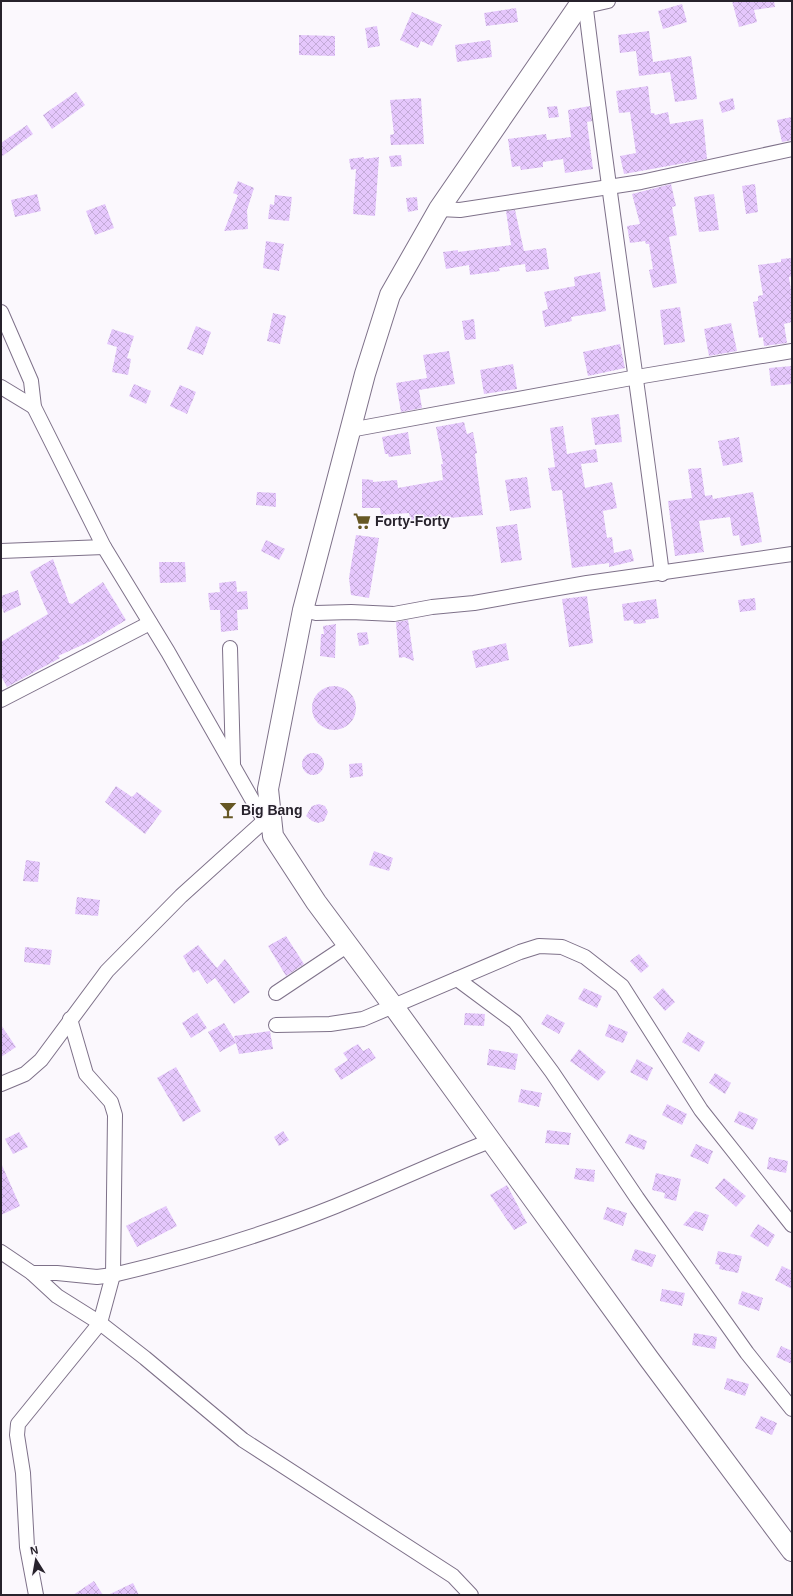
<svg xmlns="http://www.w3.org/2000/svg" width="793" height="1596" font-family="Helvetica,sans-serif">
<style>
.building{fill:url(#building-cross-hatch)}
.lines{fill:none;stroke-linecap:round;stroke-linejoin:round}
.street-casing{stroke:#7e7189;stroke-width:16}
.secondary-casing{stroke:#7e7189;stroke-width:22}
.street{stroke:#fff;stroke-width:14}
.secondary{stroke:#fff;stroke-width:20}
.labels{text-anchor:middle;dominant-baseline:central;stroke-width:3;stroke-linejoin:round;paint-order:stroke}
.poi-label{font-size:14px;font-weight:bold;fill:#27222c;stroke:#fbf8fd;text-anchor:start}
</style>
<defs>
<pattern id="building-cross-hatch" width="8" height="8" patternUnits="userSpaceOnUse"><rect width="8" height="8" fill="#e5c7fc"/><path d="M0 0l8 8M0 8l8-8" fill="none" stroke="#c4abd8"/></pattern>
</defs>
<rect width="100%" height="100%" fill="#fbf8fd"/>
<g class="building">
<polygon points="732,1 774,1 775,7 754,10 757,22 739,27"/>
<polygon points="682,4 687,22 663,29 658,11"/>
<polygon points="516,8 518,22 486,26 484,13"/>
<polygon points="412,12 442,25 432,46 421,41 418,48 400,40"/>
<polygon points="377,26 380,46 368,48 365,28"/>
<polygon points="649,31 653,62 691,56 697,99 675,102 670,72 639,76 636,51 620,53 618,35"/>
<polygon points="299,35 335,36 335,56 299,55"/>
<polygon points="490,40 492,57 457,62 455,45"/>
<polygon points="648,86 651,113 654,113 655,115 668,112 670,124 703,119 707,159 624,174 620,156 636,153 630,112 619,113 616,91"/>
<polygon points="76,92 85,105 52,129 43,115"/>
<polygon points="421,98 424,144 391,145 390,135 394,134 390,100"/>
<polygon points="733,98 735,109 722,113 719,102"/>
<polygon points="557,106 559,117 549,118 547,107"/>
<polygon points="590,106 592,121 587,122 593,169 565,173 563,159 543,162 543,167 521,170 520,166 512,167 508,139 546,134 547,140 571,137 568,110"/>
<polygon points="792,117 792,140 782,142 777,120"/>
<polygon points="27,125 33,134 1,157 1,143"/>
<polygon points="401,155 402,166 391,167 389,156"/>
<polygon points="364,157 364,159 379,157 375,216 353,214 356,169 351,170 349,159"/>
<polygon points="238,181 254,188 247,210 248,229 224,231 238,195 233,193"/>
<polygon points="671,184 676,206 672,207 677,235 669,237 677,283 653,288 649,270 653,269 649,244 646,244 645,241 630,243 627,226 640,224 632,194"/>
<polygon points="755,184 758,212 746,214 742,186"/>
<polygon points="37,194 41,211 15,217 11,200"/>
<polygon points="714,194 719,230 699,232 694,197"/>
<polygon points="275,195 292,197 289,221 268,219 270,204 274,205"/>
<polygon points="417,197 418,210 408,212 406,198"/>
<polygon points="105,204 114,228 95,235 86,211"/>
<polygon points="515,210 524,251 546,248 549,269 526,272 525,264 499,268 500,271 470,275 469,265 446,269 443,252 458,250 458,252 511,245 506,211"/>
<polygon points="266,241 284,244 279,271 263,268"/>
<polygon points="792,258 792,276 789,277 792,297 792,322 784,324 787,343 764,346 763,337 759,338 753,302 758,301 758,296 763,295 758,265 781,262 781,259"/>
<polygon points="600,272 606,311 571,317 572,321 545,327 542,311 548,309 544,292 575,286 574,277"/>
<polygon points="680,307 685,342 664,345 660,310"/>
<polygon points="273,313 286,316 280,344 267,341"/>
<polygon points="474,319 476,339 465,340 462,321"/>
<polygon points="731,323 737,351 709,356 704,329"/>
<polygon points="196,326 211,332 203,355 187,349"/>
<polygon points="112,329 134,336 127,358 131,359 128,375 112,372 117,347 107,344"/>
<polygon points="620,344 625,368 588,376 583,352"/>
<polygon points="449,351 455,384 419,390 422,408 401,412 396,383 427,378 423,355"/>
<polygon points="513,364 517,389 484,394 480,370"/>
<polygon points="792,366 792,384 771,386 769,368"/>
<polygon points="134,384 151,391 146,404 129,396"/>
<polygon points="180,385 196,392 187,414 170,406"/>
<polygon points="619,414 622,442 595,445 591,418"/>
<polygon points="464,422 467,434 473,432 477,453 475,454 483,515 449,518 448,516 411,523 409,513 381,515 380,508 362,508 362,479 373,480 373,482 397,480 398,488 443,480 441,464 443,464 436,427"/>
<polygon points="563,426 567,454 596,449 598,462 581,464 585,488 612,482 617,508 603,511 607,538 612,537 614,553 631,549 634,561 609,567 609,563 572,568 562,490 552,491 548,468 555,467 550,428"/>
<polygon points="408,432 411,454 389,457 388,454 385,454 382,437"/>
<polygon points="739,437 743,462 723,466 718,441"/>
<polygon points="701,468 705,496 712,495 713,499 753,492 762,542 741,546 739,535 733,536 730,517 699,521 704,552 675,556 668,501 692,498 688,469"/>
<polygon points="527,477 531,508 510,511 505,480"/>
<polygon points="257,492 276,493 276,507 256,505"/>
<polygon points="517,524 522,560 501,563 496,527"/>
<polygon points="356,535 379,538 369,598 351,595 349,578"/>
<polygon points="266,540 285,549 279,560 261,551"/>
<polygon points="53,559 69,603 72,604 103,582 126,620 91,641 58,656 60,658 7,687 1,676 1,642 48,614 30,572"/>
<polygon points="159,562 185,562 186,582 160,583"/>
<polygon points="236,581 237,592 247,591 248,609 237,610 238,630 221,632 220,610 210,610 208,593 220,592 219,583"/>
<polygon points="18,590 21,605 4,613 1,604 1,596"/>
<polygon points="587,596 593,643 569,647 562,599"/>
<polygon points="755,598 756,610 740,612 738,600"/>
<polygon points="656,599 659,618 645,620 646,623 634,624 633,620 624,621 622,604"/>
<polygon points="408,620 414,661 404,657 399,658 396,622"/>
<polygon points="336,624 335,658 320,656 321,634 324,634 323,626"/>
<polygon points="367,632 369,644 359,646 357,633"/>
<polygon points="506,643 509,660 476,668 472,651"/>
<circle cx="334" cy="708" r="22"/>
<circle cx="313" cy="764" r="11"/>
<polygon points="362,763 363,776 350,778 349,764"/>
<polygon points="116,786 132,797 137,792 162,811 145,834 105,802"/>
<polygon points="319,804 325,806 328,812 324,821 318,823 312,821 306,816 312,806"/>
<polygon points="374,851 393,858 389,871 369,865"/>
<polygon points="26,860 40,862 38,882 23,881"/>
<polygon points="77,897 100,900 98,916 75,914"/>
<polygon points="286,936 304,964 286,976 268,946"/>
<polygon points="198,945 217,968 225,959 250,992 234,1004 215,978 207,984 198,970 193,973 183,956"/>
<polygon points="25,947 52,950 50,965 24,962"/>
<polygon points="639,954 649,966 641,973 630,961"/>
<polygon points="584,988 602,996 597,1008 578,999"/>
<polygon points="663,988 675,1002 665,1011 653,997"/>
<polygon points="197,1013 207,1028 191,1038 182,1023"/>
<polygon points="465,1013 485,1014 484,1026 464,1025"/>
<polygon points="547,1014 565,1023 559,1034 541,1024"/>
<polygon points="224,1023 236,1042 234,1036 270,1031 273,1049 239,1054 236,1043 220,1052 208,1032"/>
<polygon points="609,1024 628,1032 623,1043 605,1036"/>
<polygon points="1,1025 16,1047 1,1057"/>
<polygon points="688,1032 705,1042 699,1052 682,1042"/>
<polygon points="358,1044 363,1051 369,1048 376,1058 341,1080 334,1069 348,1060 343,1053"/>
<polygon points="489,1049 518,1054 515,1070 487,1065"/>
<polygon points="579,1049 606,1072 598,1081 570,1061"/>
<polygon points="637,1059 653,1068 647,1081 630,1072"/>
<polygon points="176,1067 201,1111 183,1122 157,1078"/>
<polygon points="715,1073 731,1083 725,1094 709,1083"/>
<polygon points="521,1089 542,1093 539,1107 518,1102"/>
<polygon points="667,1104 687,1114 682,1125 662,1115"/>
<polygon points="739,1111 758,1119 753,1130 734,1122"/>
<polygon points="547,1130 571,1133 569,1145 545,1143"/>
<polygon points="283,1131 289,1140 279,1146 274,1137"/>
<polygon points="19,1132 28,1147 13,1154 5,1139"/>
<polygon points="629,1134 647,1141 644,1150 625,1143"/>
<polygon points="696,1144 713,1151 708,1164 690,1156"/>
<polygon points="769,1157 788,1161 786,1173 767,1169"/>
<polygon points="1,1163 20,1206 1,1215"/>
<polygon points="576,1168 595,1170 594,1182 574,1179"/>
<polygon points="656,1173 681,1179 676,1201 664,1198 665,1193 652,1190"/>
<polygon points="724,1178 746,1196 736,1207 715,1188"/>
<polygon points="507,1185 527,1223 514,1230 490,1195"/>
<polygon points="166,1206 177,1226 137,1247 126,1226"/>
<polygon points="607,1207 627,1213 623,1226 603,1219"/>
<polygon points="695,1211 709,1215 703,1231 683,1225"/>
<polygon points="758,1224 775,1235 768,1247 750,1236"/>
<polygon points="635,1249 656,1255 652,1267 631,1260"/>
<polygon points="718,1251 742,1256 738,1273 719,1269 720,1265 715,1264"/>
<polygon points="782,1266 792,1271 792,1289 775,1280"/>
<polygon points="662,1289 685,1293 682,1306 660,1301"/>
<polygon points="742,1291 763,1298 759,1311 738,1304"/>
<polygon points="694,1333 717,1337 715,1349 692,1345"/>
<polygon points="781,1346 792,1351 792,1364 776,1357"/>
<polygon points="727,1378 749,1384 745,1396 724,1389"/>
<polygon points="761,1416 777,1423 772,1435 755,1428"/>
<polygon points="94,1581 103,1595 73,1595"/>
<polygon points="133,1583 139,1595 108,1595"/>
</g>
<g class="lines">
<g class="street-casing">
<g id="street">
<path d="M585,1c23,191 53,382 77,573"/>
<polyline points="586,6 608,1"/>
<polyline points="439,209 460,210 641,182 792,149"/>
<polyline points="1,312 31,381 34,407 104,547 168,652 270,831"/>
<polyline points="1,387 34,407"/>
<polyline points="350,430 637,377 792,351"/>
<polyline points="1,551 104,547"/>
<polyline points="303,610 316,613 351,612 394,614 432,607 474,603 587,583 792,554"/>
<polyline points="230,648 233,764"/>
<polyline points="1,700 150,623"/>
<polyline points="457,979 515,1022 552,1072 637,1198 747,1353 792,1409"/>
<polyline points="276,993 348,945"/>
<polyline points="276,1025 330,1024 363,1019 520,952 539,946 562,947 585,957 622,986 701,1110 792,1225"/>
<polyline points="1,1084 25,1074 41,1060 107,971 181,896 264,821"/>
<path d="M1,1252l31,21h25l40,4 16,-2c76,-18 151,-40 223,-69 52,-21 102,-45 154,-65"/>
<polyline points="32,1273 57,1296 100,1323 145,1358 243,1440 453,1576 471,1595"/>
<polyline points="36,1595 27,1547 23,1473 17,1435 18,1424 100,1323 113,1275 115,1115 111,1102 86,1074 70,1019"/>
</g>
</g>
<g class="secondary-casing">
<polyline id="secondary" points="582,1 439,209 390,295 365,374 303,610 268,789 273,836 316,902 394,1007 649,1359 792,1551"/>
</g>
<use href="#street" class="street"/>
<use href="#secondary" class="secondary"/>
</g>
<defs>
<g id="supermarket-bare" transform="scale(1.38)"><path d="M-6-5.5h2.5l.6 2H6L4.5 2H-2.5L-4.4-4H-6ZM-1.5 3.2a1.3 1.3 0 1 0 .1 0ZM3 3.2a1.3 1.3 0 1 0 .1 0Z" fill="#665724" stroke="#fbf8fd" stroke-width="2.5" paint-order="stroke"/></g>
<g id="bar-bare" transform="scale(1.38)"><path d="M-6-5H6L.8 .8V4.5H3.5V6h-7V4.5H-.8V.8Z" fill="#665724" stroke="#fbf8fd" stroke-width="2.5" paint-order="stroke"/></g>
</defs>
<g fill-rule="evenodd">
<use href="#supermarket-bare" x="362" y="521"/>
<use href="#bar-bare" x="228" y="810"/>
</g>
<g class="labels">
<g class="poi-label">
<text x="375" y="521">Forty-Forty</text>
<text x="241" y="810">Big Bang</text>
</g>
</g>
<rect width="793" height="1596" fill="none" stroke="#27222c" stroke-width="4"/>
<g transform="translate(36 1560) rotate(349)" stroke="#fbf8fd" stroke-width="3" paint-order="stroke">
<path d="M0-3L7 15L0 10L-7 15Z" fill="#27222c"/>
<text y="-6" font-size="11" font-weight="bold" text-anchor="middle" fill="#27222c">N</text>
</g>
</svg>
